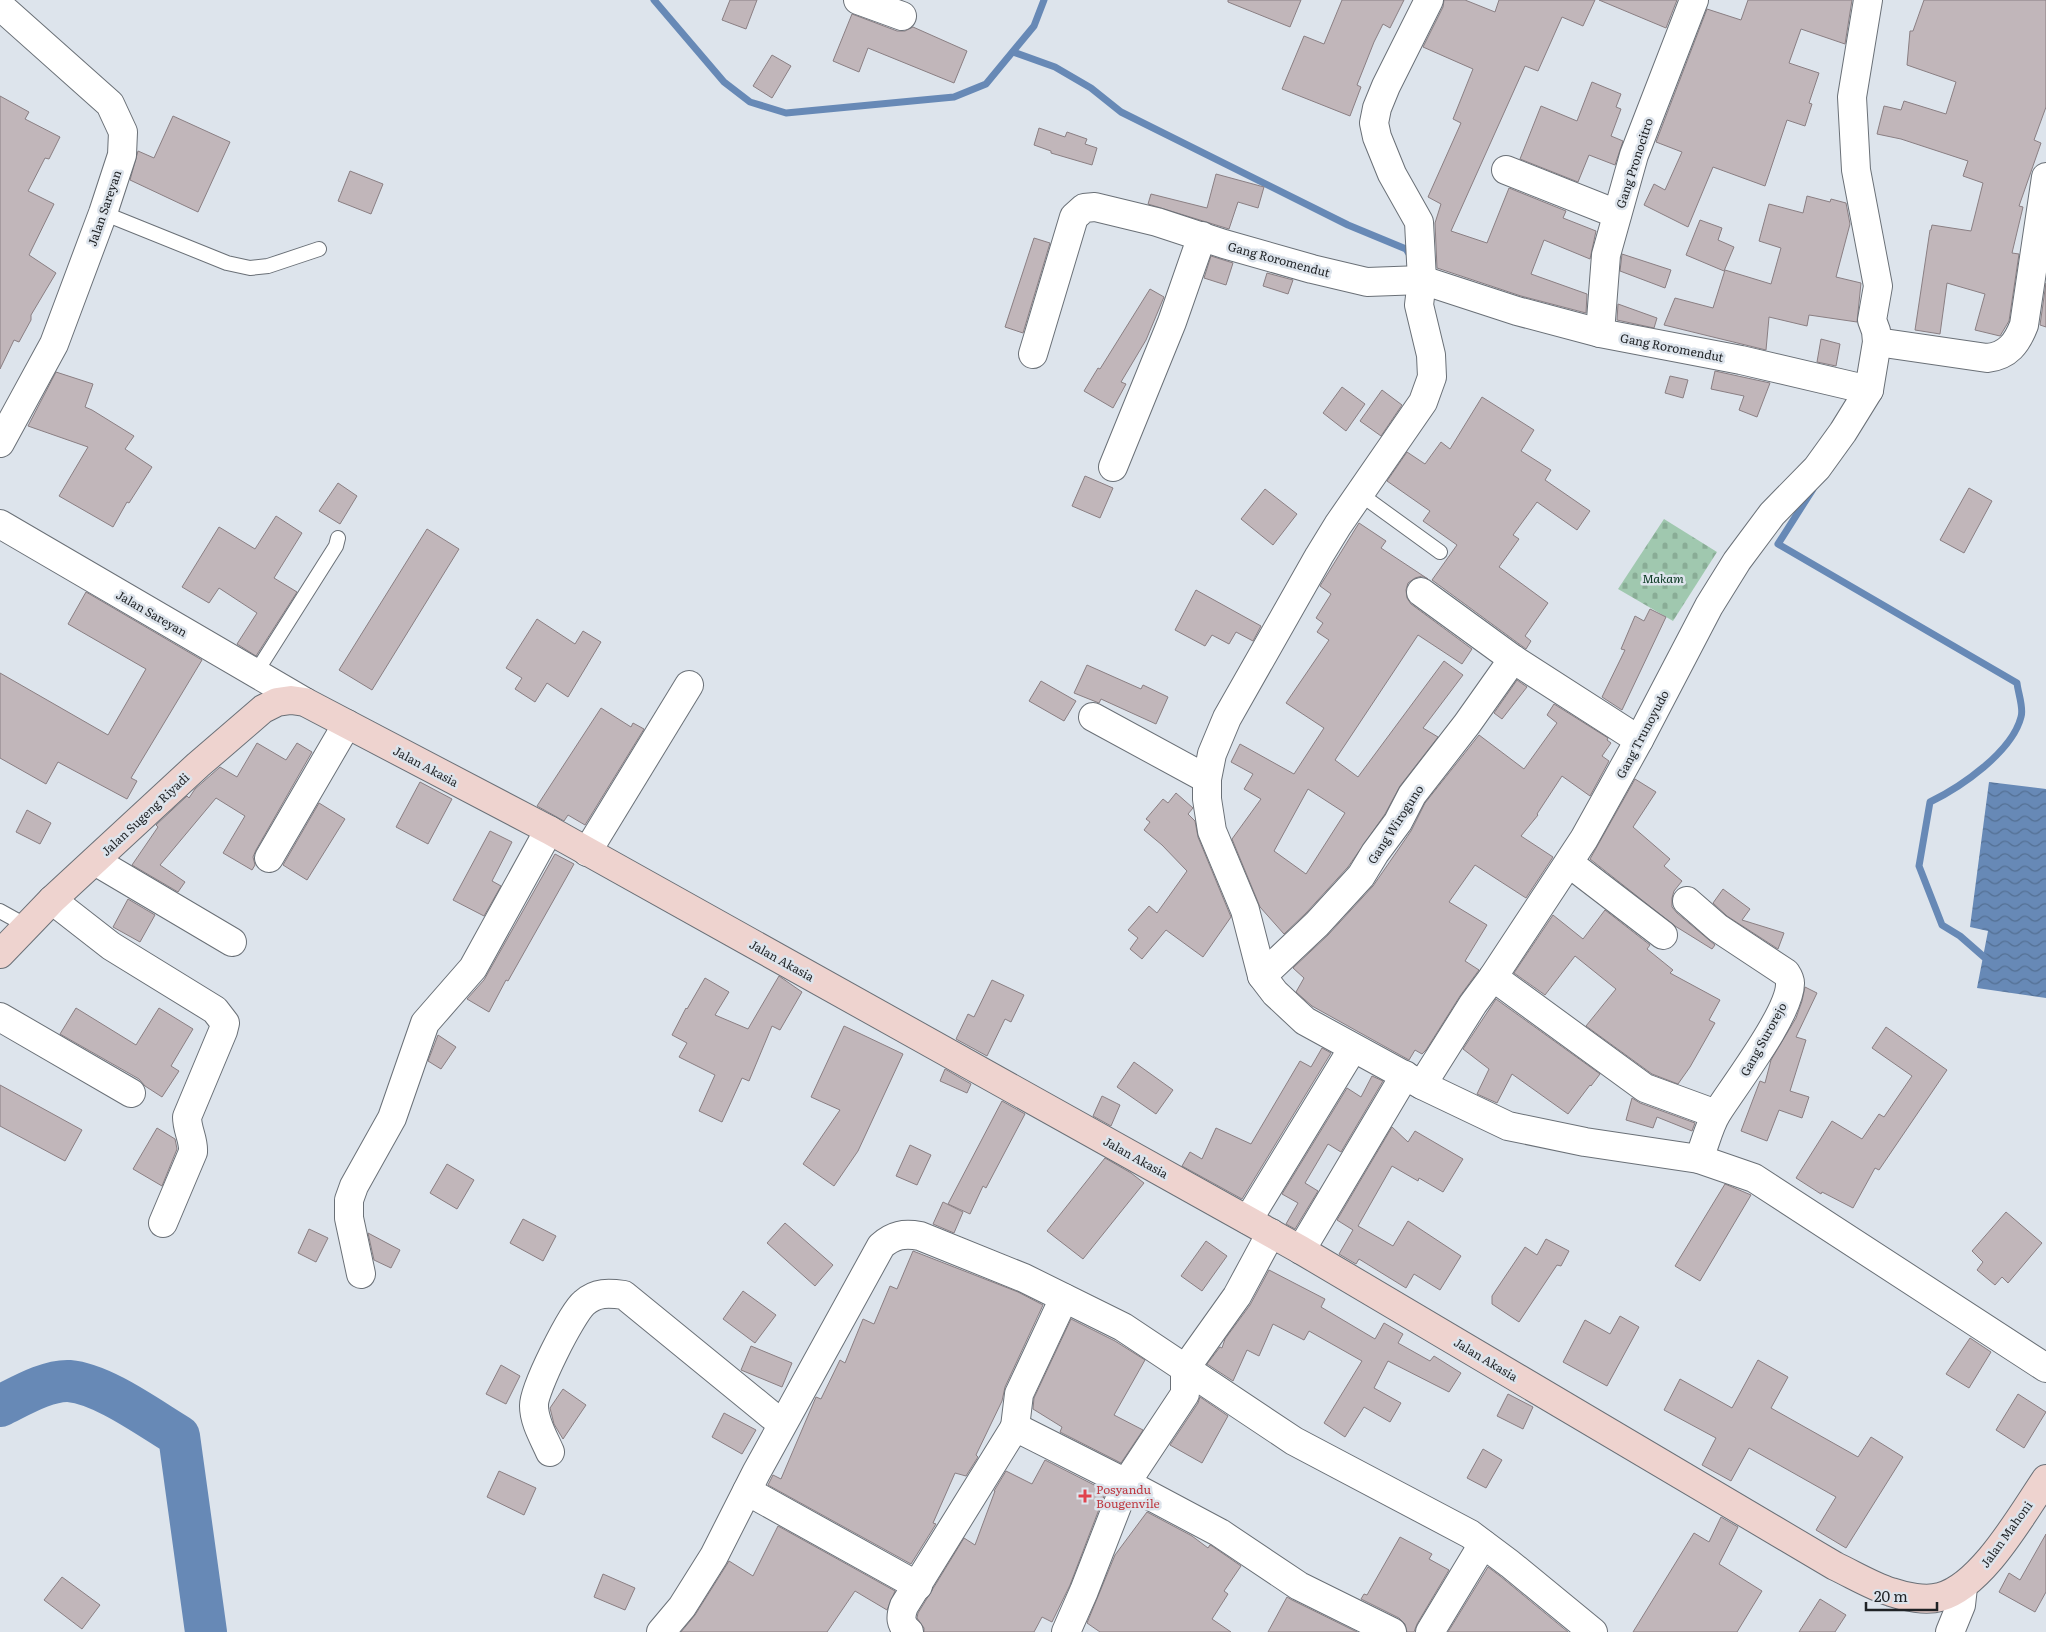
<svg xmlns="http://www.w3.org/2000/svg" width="2046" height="1632" font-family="Literata,serif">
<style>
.cemetery{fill:url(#cemetery-stones)}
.water{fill:url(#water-waves)}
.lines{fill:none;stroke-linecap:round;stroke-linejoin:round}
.stream{stroke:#6789b6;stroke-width:7}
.river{stroke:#6789b6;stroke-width:42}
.building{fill:#c1b6ba;stroke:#8a7f83;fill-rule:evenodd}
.lane-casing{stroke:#6a7077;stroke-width:16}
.street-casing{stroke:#6a7077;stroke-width:30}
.secondary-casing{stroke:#6a7077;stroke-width:30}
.lane{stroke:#fff;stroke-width:14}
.street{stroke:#fff;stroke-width:28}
.secondary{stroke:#eed3cf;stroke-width:28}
.health-dot{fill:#e0444e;stroke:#dde4ec;stroke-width:2}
.labels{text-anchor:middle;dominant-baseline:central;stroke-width:5;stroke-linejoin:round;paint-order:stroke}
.street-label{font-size:12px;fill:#1f2225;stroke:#dde4ec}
.park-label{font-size:12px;font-style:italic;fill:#093821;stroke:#dde4ec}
.health-label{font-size:12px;fill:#be3a42;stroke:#dde4ec;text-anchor:start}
</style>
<defs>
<pattern id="cemetery-stones" width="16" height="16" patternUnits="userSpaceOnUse" patternTransform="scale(1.25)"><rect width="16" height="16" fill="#a0c8af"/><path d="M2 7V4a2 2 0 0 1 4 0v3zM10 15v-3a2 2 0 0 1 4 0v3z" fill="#89ac96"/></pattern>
<pattern id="water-waves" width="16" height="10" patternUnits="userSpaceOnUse" patternTransform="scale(1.25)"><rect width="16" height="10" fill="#6789b6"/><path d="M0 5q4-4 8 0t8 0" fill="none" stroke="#547094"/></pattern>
</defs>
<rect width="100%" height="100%" fill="#dde4ec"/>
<polygon class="cemetery" points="1664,519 1717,552 1673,621 1618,589"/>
<polygon class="water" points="1989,782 2046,789 2046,998 1977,988 1988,931 1970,927"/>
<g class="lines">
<g class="stream">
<polyline points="654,0 724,82 750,102 786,113 954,97 986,84 1034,26 1044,0"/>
<polyline points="1013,52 1055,67 1091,88 1121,112 1348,225 1406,249 1411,257"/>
<path d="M1813,489l-35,55 239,139c1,10 7,25 4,34 -9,35 -60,70 -91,85l-11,64 23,59 18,11 24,21"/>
</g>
<path class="river" d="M0,1406c19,-9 47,-26 69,-25 34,3 80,37 110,55l27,196"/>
</g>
<g class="building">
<polygon points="730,0 757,0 746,29 722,20"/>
<polygon points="1228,0 1301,0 1290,27 1228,2"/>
<polygon points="1342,0 1404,0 1390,28 1383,24 1374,42 1357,85 1361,87 1350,116 1282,89 1304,36 1324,44"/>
<polygon points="1444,0 1465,0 1495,12 1499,0 1595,0 1583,26 1562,17 1538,71 1525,66 1451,231 1487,243 1509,188 1566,211 1563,218 1596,231 1590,259 1544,240 1531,274 1587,294 1586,313 1521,296 1437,268 1435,223 1441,204 1428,197 1461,123 1453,119 1473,69 1423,47 1443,7"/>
<polygon points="1599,0 1677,0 1666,28"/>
<polygon points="1748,0 1852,0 1845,44 1801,29 1789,63 1819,73 1809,103 1812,104 1805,126 1787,120 1765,186 1713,167 1688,227 1644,205 1654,184 1665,190 1682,152 1656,142 1707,9 1741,20"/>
<polygon points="1924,0 2046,0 2046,107 2034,140 2041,143 2019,206 2023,207 2012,253 2019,254 2009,321 2000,336 1975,330 1985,294 1947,283 1940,334 1915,330 1930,230 1931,230 1932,225 1971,231 1983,183 1963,176 1968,161 1901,139 1877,134 1884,106 1901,110 1904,101 1946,114 1956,82 1907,65 1910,31 1913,31"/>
<polygon points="852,14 897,31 905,31 913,27 967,51 954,83 868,48 859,72 833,61"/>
<polygon points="772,55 791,66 772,98 753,86"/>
<polygon points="1592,82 1621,94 1616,107 1621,109 1611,136 1623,141 1615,165 1589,155 1578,182 1520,159 1541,106 1577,121"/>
<polygon points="0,96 29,112 25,119 60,137 49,159 45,158 28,191 54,204 29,255 56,273 31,315 31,320 19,342 14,340 0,369"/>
<polygon points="173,116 230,142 198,212 130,180 138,151 154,158"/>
<polygon points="1039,128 1065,137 1067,132 1087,139 1085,144 1097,148 1092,165 1051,153 1051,151 1034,145"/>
<polygon points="350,171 383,184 371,214 338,201"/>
<polygon points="1216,174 1264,187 1258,208 1238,202 1229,229 1148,204 1151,194 1207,208"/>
<polygon points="1807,196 1830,202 1831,199 1846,203 1850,224 1836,277 1861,283 1857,322 1809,315 1807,326 1769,317 1766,350 1664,325 1675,298 1713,308 1725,270 1771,284 1781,248 1759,241 1769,204 1803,213"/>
<polygon points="1700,220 1722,228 1718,240 1734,247 1724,271 1686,255"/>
<polygon points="1034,238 1050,243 1023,333 1005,327"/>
<polygon points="1622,254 1671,270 1665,288 1620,271"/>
<polygon points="1211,256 1233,263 1226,285 1204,278"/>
<polygon points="1267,273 1293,280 1288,294 1263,286"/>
<polygon points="2046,283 2046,327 2040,325"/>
<polygon points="1150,289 1164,297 1146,340 1121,382 1126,384 1113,408 1084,391 1098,368 1100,369"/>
<polygon points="1618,304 1657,318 1654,328 1617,320"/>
<polygon points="1821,339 1840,344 1836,366 1817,362"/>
<polygon points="1715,371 1770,383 1757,417 1739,410 1744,396 1711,389"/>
<polygon points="56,372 93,384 85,407 92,410 134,436 125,449 152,467 129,503 127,502 113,527 59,496 88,447 28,426"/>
<polygon points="1670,376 1688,380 1683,398 1665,393"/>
<polygon points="1342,387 1365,404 1346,431 1323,413"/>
<polygon points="1382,390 1402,405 1381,436 1360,421"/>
<polygon points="1482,397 1534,430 1521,451 1551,470 1545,480 1590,511 1577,530 1537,502 1513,535 1519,539 1499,567 1548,603 1525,636 1531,641 1526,649 1432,580 1457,545 1423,521 1430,511 1387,481 1407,452 1425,464 1441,442 1450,449"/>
<polygon points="1085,476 1113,488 1100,518 1072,506"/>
<polygon points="338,483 357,496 340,524 319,511"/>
<polygon points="1969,488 1992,501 1964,553 1940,540"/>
<polygon points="1265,489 1297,514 1273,545 1241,519"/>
<polygon points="276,516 302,533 274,578 297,592 256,656 237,644 257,613 219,588 209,603 182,587 219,527 255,549"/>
<path d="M1359,523l27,18 -5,7 47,31 -6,-3 -7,2 -7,5 -2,7 1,8 4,6 61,45 -10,15 -44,-29 -83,125 23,17 86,-116 19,14 -40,53 15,9 -38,49 -15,28 -37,53 -42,46 -22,21 -24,-27 -28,-68 29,-40 -17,-10 9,-15 -22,-12 9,-18 54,30 30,-46 -38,-25 43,-63 -12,-8 6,-9 -7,-5 15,-24 -11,-8zM1308,789l37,24 -39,61 -32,-23z"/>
<polygon points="427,529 459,549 372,690 339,670"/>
<polygon points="1196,590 1261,626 1253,641 1236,632 1229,644 1212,635 1205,646 1175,630"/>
<polygon points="86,592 202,660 131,778 137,781 127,799 58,762 46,784 0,758 0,673 108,735 146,669 68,624"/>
<polygon points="1650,609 1666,617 1622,710 1602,697 1625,650 1621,649 1635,616 1644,621"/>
<polygon points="537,619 575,644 583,631 601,642 568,697 547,683 535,702 515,689 522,678 506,668"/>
<polygon points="1087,665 1141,689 1143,685 1168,697 1156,724 1101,699 1099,703 1074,693"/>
<polygon points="1517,680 1527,687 1502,719 1494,713"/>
<polygon points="1041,681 1076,701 1064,721 1029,701"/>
<polygon points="1554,704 1608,738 1607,740 1611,743 1602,756 1609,761 1590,796 1562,776 1537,814 1538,815 1521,836 1553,857 1526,898 1475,865 1449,902 1487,925 1465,961 1479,970 1460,996 1426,1050 1422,1054 1415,1050 1409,1060 1312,1006 1296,992 1304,978 1293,968 1328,935 1373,886 1411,831 1425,803 1479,735 1524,769 1557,723 1547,715"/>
<polygon points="601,708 631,727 633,723 644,729 585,825 568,815 564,821 537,806"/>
<polygon points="257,743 286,760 297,743 312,752 256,850 253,857 255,865 252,870 223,853 245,816 216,798 160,865 185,882 178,892 132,865 158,827 156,825 187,796 189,798 195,789 220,767 237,777"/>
<polygon points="1635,779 1656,792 1633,827 1670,859 1664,866 1682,881 1674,891 1672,898 1672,907 1677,913 1715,945 1712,949 1675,926 1590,859"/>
<polygon points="420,782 452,799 428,844 396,827"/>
<polygon points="1176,793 1193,808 1188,814 1195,821 1198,837 1231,917 1203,957 1166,930 1142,959 1130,949 1138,938 1128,930 1149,906 1157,913 1187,871 1162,845 1144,830 1150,822 1146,819 1163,799 1168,803"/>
<polygon points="319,803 345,819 307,880 283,865"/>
<polygon points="27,810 51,823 40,844 16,832"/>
<polygon points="490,831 512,842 492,881 501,886 484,916 453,900"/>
<polygon points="555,854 574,864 508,981 506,980 489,1012 467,999 484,980"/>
<polygon points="1723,889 1750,909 1742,920 1784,933 1778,949 1727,916 1713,903"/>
<polygon points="128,899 155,915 140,942 113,927"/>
<polygon points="1605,910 1650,945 1647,949 1673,970 1670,973 1720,1000 1709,1020 1715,1023 1690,1067 1678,1084 1652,1074 1586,1026 1616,989 1575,956 1545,995 1514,973 1553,915 1583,939"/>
<polygon points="779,976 802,992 780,1030 772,1026 749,1081 742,1078 722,1122 699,1111 715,1075 679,1057 687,1043 672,1035 686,1008 687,1009 705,978 729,992 715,1015 748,1029"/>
<polygon points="992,980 1024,995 1011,1022 1005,1019 987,1056 956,1039 968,1014 974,1017"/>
<polygon points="1805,987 1817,993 1796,1037 1806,1040 1790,1091 1809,1097 1802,1118 1779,1110 1767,1141 1741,1131 1760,1081 1765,1083 1771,1060 1796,1018 1802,1001"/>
<polygon points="1496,999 1600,1074 1591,1086 1590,1085 1568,1114 1512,1074 1497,1103 1477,1094 1489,1069 1463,1049"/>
<polygon points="76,1008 136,1045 159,1008 193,1029 171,1066 179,1071 162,1097 145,1086 139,1079 60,1034"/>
<polygon points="844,1026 903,1054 858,1151 834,1186 803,1164 840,1110 811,1097"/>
<polygon points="1886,1027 1947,1070 1879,1170 1875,1168 1853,1208 1822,1192 1821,1194 1796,1178 1832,1121 1862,1139 1879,1114 1884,1117 1912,1076 1872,1048"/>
<polygon points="438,1035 456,1047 441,1069 428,1061"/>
<polygon points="1322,1048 1331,1053 1242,1199 1182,1166 1190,1152 1202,1159 1216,1128 1251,1144 1300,1061 1311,1067"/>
<polygon points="1134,1062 1173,1090 1156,1114 1117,1087"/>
<polygon points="945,1069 971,1084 967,1093 940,1081"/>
<polygon points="1372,1076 1383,1081 1341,1152 1328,1144 1305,1183 1318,1191 1295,1229 1286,1224 1298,1203 1282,1194 1347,1088 1361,1097"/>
<polygon points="0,1085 82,1130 65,1161 0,1126"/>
<polygon points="1102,1096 1120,1105 1111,1126 1093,1116"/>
<polygon points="1632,1098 1640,1103 1695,1123 1692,1131 1657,1117 1653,1128 1626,1120"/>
<polygon points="1002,1101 1025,1114 986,1188 983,1186 970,1214 948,1204"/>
<polygon points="1392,1127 1408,1142 1415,1131 1463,1159 1443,1192 1419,1178 1418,1181 1392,1166 1358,1226 1393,1246 1408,1221 1461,1256 1440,1290 1414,1274 1406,1288 1359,1259 1356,1264 1339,1254 1353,1230 1337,1220"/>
<polygon points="157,1128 175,1139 177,1149 162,1186 133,1169"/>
<polygon points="910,1145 931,1155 917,1185 896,1176"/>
<polygon points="1105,1158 1131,1173 1144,1183 1083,1259 1047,1231"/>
<polygon points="447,1164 474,1180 457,1209 430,1193"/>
<polygon points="1725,1184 1751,1195 1700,1281 1675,1266"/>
<polygon points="943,1202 963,1212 954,1233 933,1224"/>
<polygon points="2006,1212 2042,1243 2008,1283 2002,1277 1995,1285 1977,1270 1983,1262 1972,1251"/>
<polygon points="523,1219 556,1236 543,1261 510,1243"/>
<polygon points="785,1223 833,1265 815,1286 767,1243"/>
<polygon points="309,1229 328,1238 316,1262 298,1253"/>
<polygon points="368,1233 400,1250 391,1268 374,1260"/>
<polygon points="1546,1239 1569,1251 1561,1266 1557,1265 1519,1322 1492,1304 1492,1296 1525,1247 1537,1255"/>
<polygon points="1206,1241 1227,1256 1202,1291 1181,1276"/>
<polygon points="913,1251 1018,1292 1043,1305 1005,1387 1002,1401 976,1455 978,1457 966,1476 955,1473 933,1523 936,1524 911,1564 768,1485 773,1475 781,1479 816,1397 821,1399 840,1360 845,1363 863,1319 874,1324 890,1286 897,1289"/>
<polygon points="1269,1270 1325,1299 1321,1307 1375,1339 1384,1323 1403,1334 1398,1343 1430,1361 1434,1356 1461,1373 1449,1392 1388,1361 1374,1388 1401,1403 1390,1422 1364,1407 1345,1437 1324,1423 1362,1361 1309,1331 1304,1340 1273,1324 1259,1356 1247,1350 1233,1381 1207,1364 1220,1347 1222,1348 1225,1339 1250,1305"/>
<polygon points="743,1291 776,1315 755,1343 723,1319"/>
<polygon points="1620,1316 1639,1327 1607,1386 1563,1362 1585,1320 1610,1334"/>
<polygon points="1071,1319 1115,1341 1145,1360 1114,1415 1143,1430 1121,1463 1060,1432 1062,1427 1033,1409 1034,1398"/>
<polygon points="1970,1338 1991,1352 1969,1388 1946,1374"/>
<polygon points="751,1346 792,1363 782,1387 741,1370"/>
<polygon points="1758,1360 1788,1377 1771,1408 1858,1457 1871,1437 1903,1457 1846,1548 1816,1530 1836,1497 1749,1448 1731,1481 1702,1465 1716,1438 1664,1410 1680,1379 1732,1408"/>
<polygon points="501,1365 520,1376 506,1404 486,1394"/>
<polygon points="563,1389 586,1405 563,1439 554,1424 550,1408"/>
<polygon points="1508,1394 1533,1407 1523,1429 1497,1416"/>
<polygon points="2018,1394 2046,1412 2024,1448 1996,1430"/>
<polygon points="1200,1397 1228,1416 1202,1463 1170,1445 1198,1403"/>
<polygon points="724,1413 756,1430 742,1454 712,1437"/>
<polygon points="1483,1449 1502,1460 1486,1488 1467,1478"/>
<polygon points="1045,1460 1106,1491 1070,1585 1052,1622 1042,1617 1034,1632 924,1632 924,1628 917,1618 918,1613 964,1538 975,1545 995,1491 994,1491 1006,1471 1032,1484"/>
<polygon points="499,1471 536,1488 524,1515 487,1497"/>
<polygon points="1147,1512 1192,1536 1208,1548 1210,1545 1212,1546 1241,1566 1224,1591 1228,1594 1212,1619 1231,1632 1100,1632 1087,1623 1115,1555"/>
<polygon points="1721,1517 1738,1527 1719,1564 1762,1591 1737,1632 1633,1632 1694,1533 1709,1542"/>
<polygon points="778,1526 895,1591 887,1610 855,1591 827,1632 681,1632 695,1615 729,1561 753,1576"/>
<polygon points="2046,1534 2046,1592 2035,1612 1999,1592 2009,1573 2020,1580"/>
<polygon points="1400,1537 1432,1554 1429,1559 1449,1570 1417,1624 1414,1632 1407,1632 1405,1624 1399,1618 1361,1599 1364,1594 1367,1595"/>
<polygon points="1488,1567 1500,1576 1568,1632 1448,1632"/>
<polygon points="603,1574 635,1588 625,1610 594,1597"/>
<polygon points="62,1577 100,1605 82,1629 44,1600"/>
<polygon points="1287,1597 1292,1600 1357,1632 1268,1632"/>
<polygon points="1820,1599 1846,1615 1835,1632 1799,1632"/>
</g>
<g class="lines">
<g class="lane-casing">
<g id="lane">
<polyline points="103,213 227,263 250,268 268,266 319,249"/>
<polyline points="1360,494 1440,552"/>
<polyline points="255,674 336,546 338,538"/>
<polyline points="0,911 27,926"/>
</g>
</g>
<g class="street-casing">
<g id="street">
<polyline points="858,0 902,16"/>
<polyline points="1429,0 1386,86 1377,108 1374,123 1377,137 1392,174 1419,222 1422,280 1419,305 1431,355 1432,377 1423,402 1338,525 1319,556 1227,718 1212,754 1207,779 1207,799 1212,831 1245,910 1262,976 1275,993 1305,1021 1422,1085 1508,1126 1585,1142 1699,1159 1754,1178 2046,1368"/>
<polyline points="0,6 110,104 123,132 122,155 103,213 54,344 0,443"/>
<polyline points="1506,170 1617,214"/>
<polyline points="1600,333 1606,255 1634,155 1694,0"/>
<path d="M1877,342l110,16c21,-2 30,-15 37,-33l22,-148"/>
<polyline points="1033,354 1074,217 1084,208 1095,207 1157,222 1224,244 1312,269 1367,282 1422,280 1517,311 1600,333 1741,360 1869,390 1877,342 1876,331 1872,320 1878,286 1856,170 1852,97 1868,0"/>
<polyline points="1113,467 1172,322 1202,236"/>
<polyline points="0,524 305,702"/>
<polyline points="1421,592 1513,659 1639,740"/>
<polyline points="1093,717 1207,779"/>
<polyline points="587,852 689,685"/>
<polyline points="269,858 347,724"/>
<polyline points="95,861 232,942"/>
<polyline points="1569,863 1663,935"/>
<path d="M52,900l59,46 104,64 10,13 -2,8 -36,86c0,13 7,23 6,35l-30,71"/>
<path d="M1687,901l31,27 68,45c2,3 4,6 4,10 1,29 -56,103 -73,130 -8,13 -12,31 -18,46"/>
<polyline points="1262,976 1317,924 1361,876 1375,853 1398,822 1412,795 1467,724 1513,659"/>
<polyline points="1493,977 1645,1088 1716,1114"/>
<polyline points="0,1017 131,1093"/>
<polyline points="1422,1085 1473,1004 1493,977 1584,839 1639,740 1709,606 1737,561 1772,514 1817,468 1843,432 1869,390"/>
<polyline points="1248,1220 1353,1048"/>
<polyline points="1301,1250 1405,1075"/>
<polyline points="361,1274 349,1218 349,1200 354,1186 392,1118 425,1023 473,968 549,830"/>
<polyline points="1015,1427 1019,1394 1064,1298"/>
<path d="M550,1452c-6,-14 -16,-30 -16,-46 -1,-16 38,-93 50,-103 12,-11 25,-10 40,-8l158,129"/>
<polyline points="747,1491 918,1586"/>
<path d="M661,1632l21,-25 32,-51 42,-83 125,-227c12,-11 23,-13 39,-10l104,42 99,49 171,114 176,93 40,30 83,68"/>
<path d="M909,1632c-9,-8 -9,-15 -5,-26l111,-179 111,56 94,50 79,53 93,46"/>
<polyline points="1066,1632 1084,1591 1126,1483 1185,1394 1185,1369 1237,1296 1271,1233"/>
<polyline points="1430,1632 1483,1544"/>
<polyline points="1950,1632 1961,1605 1963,1587"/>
</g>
</g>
<g class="secondary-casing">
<path id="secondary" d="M0,954l52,-54 146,-135 65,-56 14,-7 14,-2 14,2 244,128 752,420 534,316c19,9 37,20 56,26 14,5 35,9 49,5 42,-11 82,-83 106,-118"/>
</g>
<use href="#lane" class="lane"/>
<use href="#street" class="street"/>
<use href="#secondary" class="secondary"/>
</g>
<path class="health-dot" d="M1082.5 1488.5h5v5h5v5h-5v5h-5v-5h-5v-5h5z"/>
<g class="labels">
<g class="street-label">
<text transform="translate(1634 163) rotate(-72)">Gang Pronocitro</text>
<text transform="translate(104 208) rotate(-71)">Jalan Sareyan</text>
<text transform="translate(1279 259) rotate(15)">Gang Roromendut</text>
<text transform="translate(1672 347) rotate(11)">Gang Roromendut</text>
<text transform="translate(152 613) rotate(30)">Jalan Sareyan</text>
<text transform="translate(1642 734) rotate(-62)">Gang Trunoyudo</text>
<text transform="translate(426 766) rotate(28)">Jalan Akasia</text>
<text transform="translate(145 814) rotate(-43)">Jalan Sugeng Riyadi</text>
<text transform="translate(1395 824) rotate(-57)">Gang Wiroguno</text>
<text transform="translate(782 960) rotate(29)">Jalan Akasia</text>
<text transform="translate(1763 1039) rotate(-61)">Gang Surorejo</text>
<text transform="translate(1136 1157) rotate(29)">Jalan Akasia</text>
<text transform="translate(1486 1359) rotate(31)">Jalan Akasia</text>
<text transform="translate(2006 1534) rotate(-54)">Jalan Mahoni</text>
</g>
<g class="park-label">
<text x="1663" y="578">Makam</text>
</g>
<g class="health-label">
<text x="1096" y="1489">Posyandu<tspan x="1096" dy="14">Bougenvile</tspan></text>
</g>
</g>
<path d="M1866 1602v8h71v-8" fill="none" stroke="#1f2225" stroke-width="2.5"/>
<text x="1874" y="1602" font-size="15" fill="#1f2225" stroke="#dde4ec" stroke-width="4" paint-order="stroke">20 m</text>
</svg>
